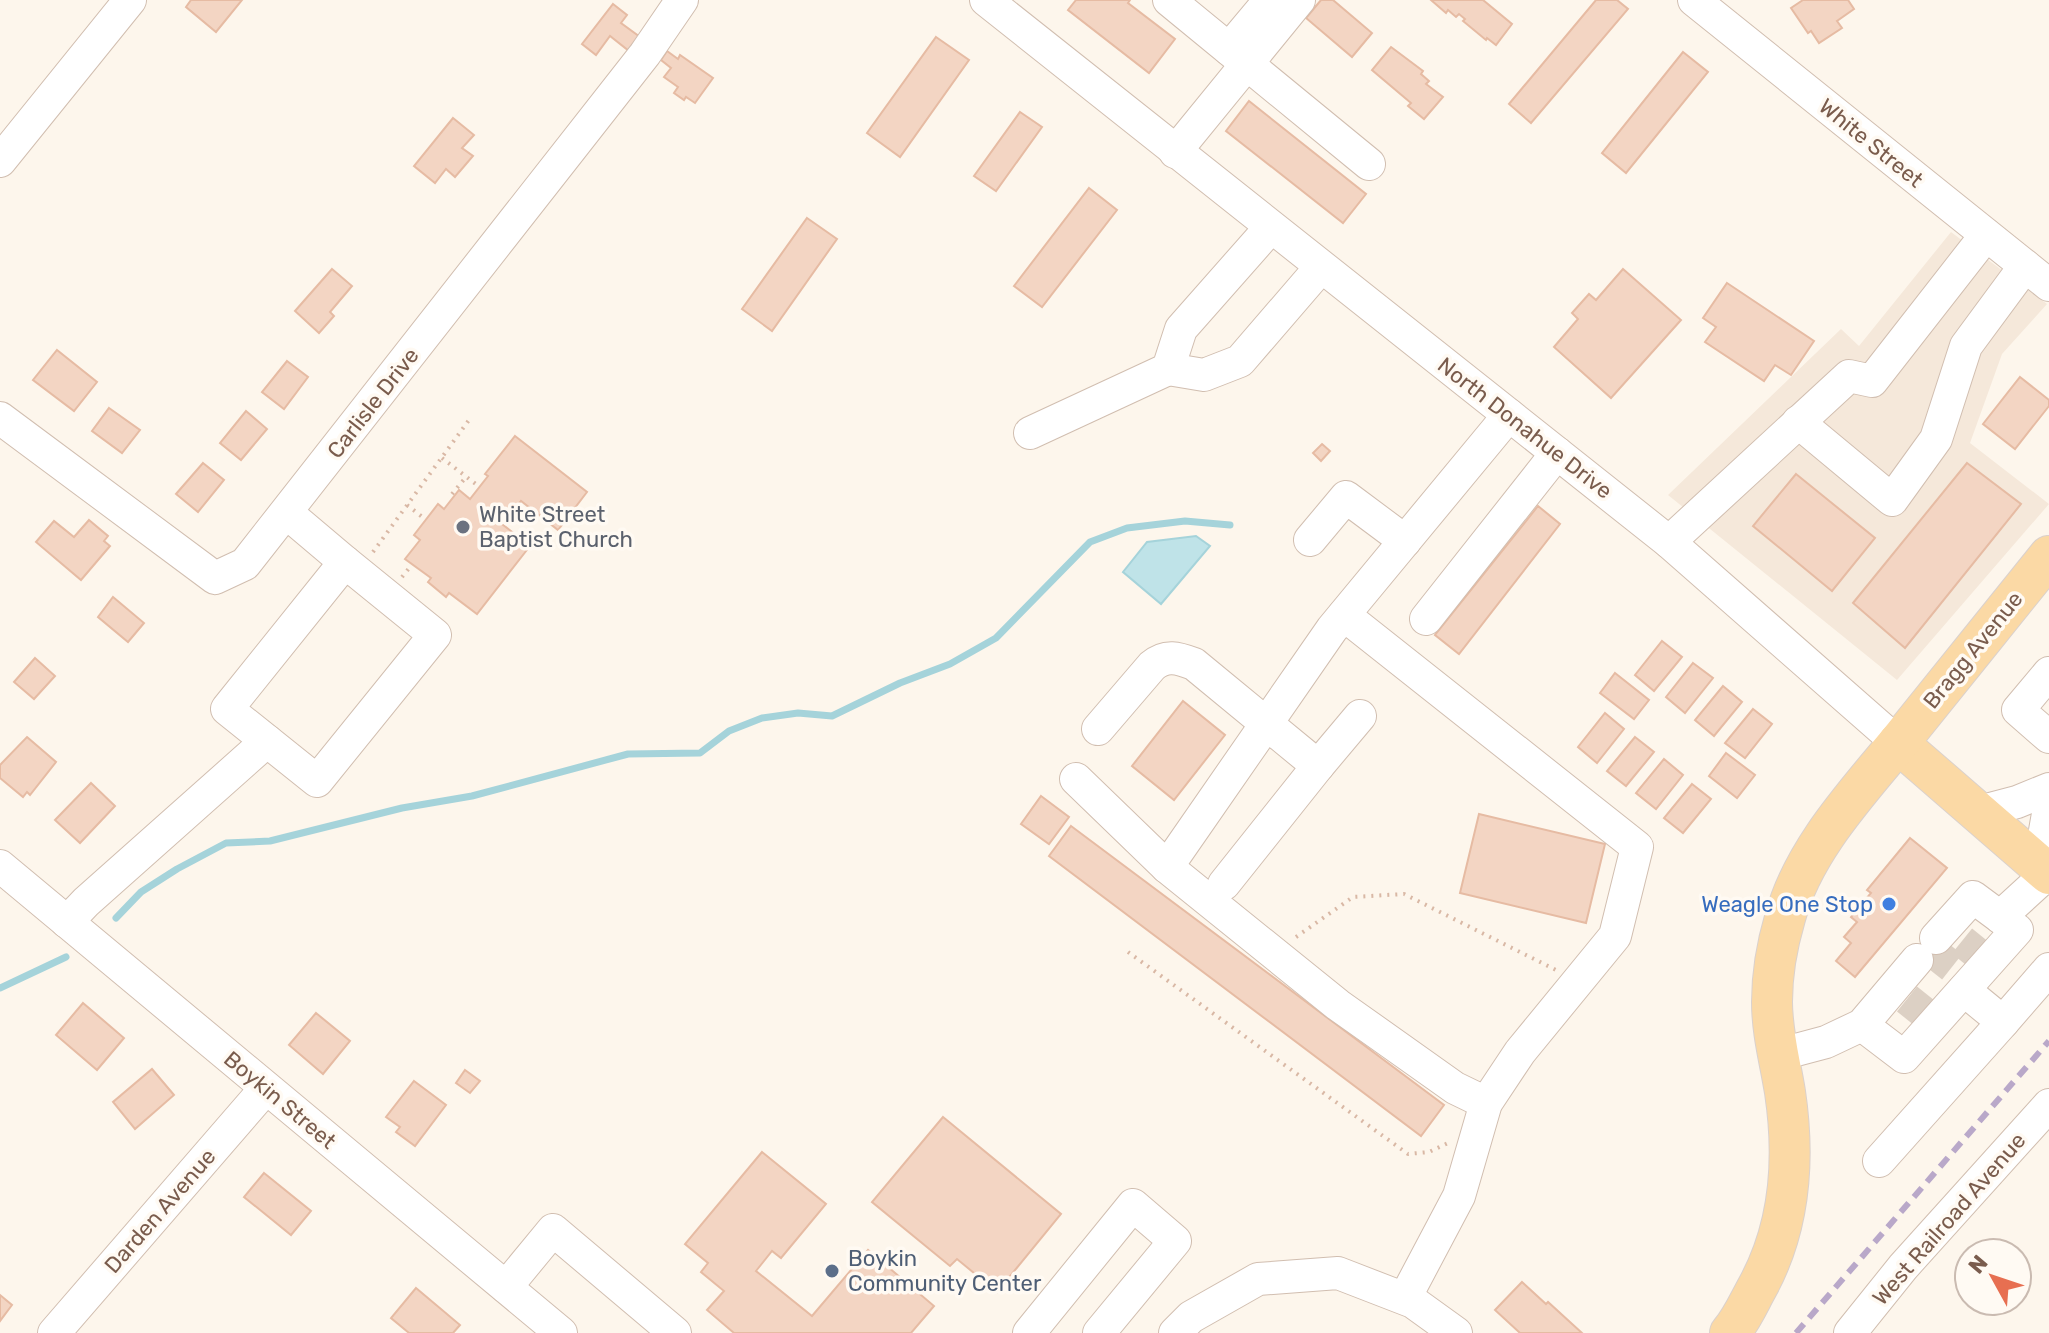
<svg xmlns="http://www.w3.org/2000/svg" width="2049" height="1333" font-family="Rubik,sans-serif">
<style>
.residential{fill:#f5e8da}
.water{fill:#bfe3e8;stroke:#a5d3da;stroke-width:2}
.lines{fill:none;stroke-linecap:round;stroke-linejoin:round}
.stream{stroke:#a5d3da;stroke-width:7}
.building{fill:#f3d5c3;stroke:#e6bba3;stroke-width:2}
.minor-tunnel{stroke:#dcd0c4;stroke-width:32;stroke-dasharray:32 16;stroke-linecap:butt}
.minor-casing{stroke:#d1beb0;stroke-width:34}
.major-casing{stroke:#dad1cd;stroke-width:42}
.path{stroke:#d9b8a5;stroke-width:4;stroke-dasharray:2 6;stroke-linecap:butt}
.minor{stroke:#fff;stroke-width:32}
.major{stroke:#fbd9a5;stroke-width:40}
.rail{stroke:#b9a8c9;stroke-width:6;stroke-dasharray:12 8;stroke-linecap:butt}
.worship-dot{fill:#6b7280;stroke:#fffaf3;stroke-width:3}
.shop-dot{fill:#3f7fe0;stroke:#fffaf3;stroke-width:3}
.service-dot{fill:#5c6f8a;stroke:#fffaf3;stroke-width:3}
.labels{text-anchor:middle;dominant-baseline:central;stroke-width:7;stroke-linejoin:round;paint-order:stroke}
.street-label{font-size:22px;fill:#7a5c4d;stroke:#fffaf3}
.worship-label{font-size:22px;fill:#5b616d;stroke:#fffaf3;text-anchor:start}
.shop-label{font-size:22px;fill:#366cbe;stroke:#fffaf3;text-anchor:end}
.service-label{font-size:22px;fill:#4e5e75;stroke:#fffaf3;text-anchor:start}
</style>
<rect width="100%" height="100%" fill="#fdf6ec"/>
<polygon class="residential" points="1951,232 2047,304 2002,354 1970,443 2049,504 1897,680 1668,495 1841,329 1859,346"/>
<polygon class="water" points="1196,536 1210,546 1161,604 1123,572 1147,542"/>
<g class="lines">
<g class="stream">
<polyline points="116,918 141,892 177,869 226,843 270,841 402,808 472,796 628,754 700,753 729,731 762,718 798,713 832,716 900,683 950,664 996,638 1090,542 1127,528 1185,521 1230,525"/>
<polyline points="0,988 66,957"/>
</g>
</g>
<g class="building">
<polygon points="191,0 242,0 216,32 186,7"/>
<polygon points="1076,0 1130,0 1128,3 1175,39 1149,73 1068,10"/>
<polygon points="1321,0 1333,0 1372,33 1352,57 1306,18"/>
<polygon points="1431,0 1483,0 1512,24 1496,45 1487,38 1486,40 1463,21 1465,19 1459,14 1456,17 1448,10 1446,13"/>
<polygon points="1596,0 1617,0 1628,9 1531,123 1509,104"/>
<polygon points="1803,0 1848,0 1854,9 1837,21 1842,28 1819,43 1811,31 1808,33 1791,8"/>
<polygon points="613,4 627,15 621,23 640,37 629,51 610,36 596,55 582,44"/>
<polygon points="936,37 969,60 900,157 867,133"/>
<polygon points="1391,47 1423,71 1421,74 1429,81 1426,84 1443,97 1424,119 1408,106 1411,103 1372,70"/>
<polygon points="667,51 678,59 680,55 713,78 695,103 686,97 684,100 674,93 678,87 664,77 671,68 661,60"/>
<polygon points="1683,52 1708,72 1626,173 1602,153"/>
<polygon points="1249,101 1366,194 1343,223 1226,131"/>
<polygon points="1020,112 1042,127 996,191 974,176"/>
<polygon points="453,118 474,135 462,148 473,156 455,177 446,169 435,183 414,166"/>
<polygon points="1089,188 1117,210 1042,307 1014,286"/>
<polygon points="807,218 837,239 772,331 742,309"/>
<polygon points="332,269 352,286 330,312 334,316 319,333 295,311"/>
<polygon points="1623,269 1681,320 1611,398 1554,347 1578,319 1572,313 1589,294 1596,300"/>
<polygon points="1727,283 1814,341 1791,375 1775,365 1764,381 1705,342 1716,327 1703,318"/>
<polygon points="57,350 97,382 74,411 33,380"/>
<polygon points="287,361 308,377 284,409 262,392"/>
<polygon points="2020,377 2049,400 2049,406 2015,449 1983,424"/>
<polygon points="109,408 140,430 122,453 92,431"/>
<polygon points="246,411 267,429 241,460 220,443"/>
<polygon points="515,436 587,492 558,530 521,501 502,524 530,546 477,614 449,593 446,597 428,582 431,578 405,559 420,540 414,535 438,504 444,509 459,490 470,499 488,476 485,474"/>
<polygon points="1322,444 1330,451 1321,461 1313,453"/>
<polygon points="203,463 224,480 198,512 176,494"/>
<polygon points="1967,463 2021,504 1905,648 1853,603"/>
<polygon points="1796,474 1875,538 1832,591 1753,526"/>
<polygon points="1538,506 1560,524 1459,654 1435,635"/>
<polygon points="89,520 108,536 104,541 110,546 81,580 36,542 54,521 74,537"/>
<polygon points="113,597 144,623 128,642 98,617"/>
<polygon points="1662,641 1682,657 1654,691 1635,675"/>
<polygon points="35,658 55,676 34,699 14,682"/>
<polygon points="1693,663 1713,678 1685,713 1666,697"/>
<polygon points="1615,673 1649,700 1634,719 1600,693"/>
<polygon points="1723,686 1742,702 1714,736 1695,720"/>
<polygon points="1183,701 1225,735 1174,800 1132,766"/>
<polygon points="1753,709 1772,724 1745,758 1725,743"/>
<polygon points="1605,713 1624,729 1597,763 1578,747"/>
<polygon points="27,737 56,762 30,795 27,792 23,797 0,778 0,765"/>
<polygon points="1635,737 1654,752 1626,786 1607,771"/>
<polygon points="1726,753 1755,775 1737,798 1709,776"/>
<polygon points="1664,759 1683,775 1656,809 1636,793"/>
<polygon points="91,783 115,806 80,843 55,820"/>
<polygon points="1692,784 1711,799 1683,833 1664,818"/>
<polygon points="1041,796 1069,817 1049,844 1021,824"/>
<polygon points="1479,814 1605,844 1586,923 1460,893"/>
<polygon points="1071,826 1444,1105 1421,1136 1049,856"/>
<polygon points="1910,838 1947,868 1855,977 1836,961 1851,943 1844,937 1857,922 1851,917 1871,893 1867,890"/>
<polygon points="83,1003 124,1038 97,1070 56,1035"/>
<polygon points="316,1013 350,1041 323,1074 289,1045"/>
<polygon points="152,1069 174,1095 135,1129 113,1102"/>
<polygon points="465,1070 480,1081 470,1093 456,1083"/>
<polygon points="414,1081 446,1105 415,1146 396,1132 400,1127 386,1117"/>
<polygon points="943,1117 1061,1214 997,1292 957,1259 950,1266 872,1202"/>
<polygon points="762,1152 826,1204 781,1258 772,1251 756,1271 812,1316 868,1250 934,1306 911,1333 734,1333 707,1310 724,1291 701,1272 708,1263 685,1244"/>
<polygon points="264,1173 311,1211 291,1235 244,1197"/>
<polygon points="1522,1282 1546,1304 1548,1302 1582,1333 1520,1333 1495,1310"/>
<polygon points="416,1288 460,1325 453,1333 409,1333 391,1318"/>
<polygon points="0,1295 12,1305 0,1321"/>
</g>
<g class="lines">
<g class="minor-tunnel">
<polyline points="1962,941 1978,954"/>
<polyline points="1927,947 1961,974"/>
<polyline points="1907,999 1927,1015"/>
</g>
<g class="minor-casing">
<g id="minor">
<polyline points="986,0 1669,542 1898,743"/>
<polyline points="1169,0 1369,164"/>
<polyline points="1694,0 2049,285"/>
<polyline points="1229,49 1270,0"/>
<polyline points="1175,152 1299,0"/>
<polyline points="0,161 130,0"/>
<polyline points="1168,369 1204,375 1240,361 1321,267"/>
<polyline points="0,418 215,578 245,564 645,54 682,0"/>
<polyline points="1798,422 1892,500 1936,439 1966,346 2025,266"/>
<polyline points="1030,433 1168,369 1181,329 1271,227"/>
<polyline points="287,513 345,562"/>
<polyline points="1310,540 1346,497 1405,541"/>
<polyline points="1669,542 1849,376 1872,381 1986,235"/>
<polygon points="345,562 435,635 317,781 227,709"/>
<polyline points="1344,615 1637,847 1615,936 1520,1052 1486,1103 1459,1196 1405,1298"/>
<polyline points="1426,619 1557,453"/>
<polyline points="2049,673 2018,710 2049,737"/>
<path d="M1098,729l54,-63c14,-12 26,-8 42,-2l124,102 -94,118"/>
<polyline points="1318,766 1360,716"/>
<polyline points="1076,779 1167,867 1338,1005 1455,1088 1486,1103"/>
<polyline points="1979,812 2017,802 2049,789"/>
<polyline points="2039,865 2049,808"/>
<polyline points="0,866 561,1333"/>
<polyline points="1167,867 1332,629 1509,415"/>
<polyline points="67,922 86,902 267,741"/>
<polyline points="1936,938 1973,897 2000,917 2048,873"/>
<polyline points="1964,990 2003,1022 2049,969"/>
<polyline points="1862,1025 1904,1057 2017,930 2000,917"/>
<polyline points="1777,1055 1826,1042 1862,1025 1917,960"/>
<polyline points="1879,1161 2003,1022"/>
<polyline points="506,1287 553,1230 675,1333"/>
<polyline points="54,1333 266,1088"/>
<polyline points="1029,1333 1133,1205 1175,1241 1099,1333"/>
<polyline points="1175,1333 1191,1317 1258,1279 1338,1273 1413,1302 1456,1333"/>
<polyline points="1850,1333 1903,1267 2049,1105"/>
</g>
</g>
<g class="major-casing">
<g id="major">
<polyline points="1898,743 2049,874"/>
<path d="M1730,1333c12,-14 19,-31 28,-47 33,-61 37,-127 27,-194 -5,-31 -13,-59 -13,-90 0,-28 5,-57 13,-84 18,-69 75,-128 119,-182 48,-60 97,-120 145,-180"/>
</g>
</g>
<g class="path">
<polyline points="442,458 477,485"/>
<polyline points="452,494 466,477"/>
<polyline points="407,505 425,519"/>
<polyline points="373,552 469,420"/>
<polyline points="402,577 410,567"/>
<polyline points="1296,937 1353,897 1404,894 1556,970"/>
<polyline points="1128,952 1408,1154 1429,1152 1448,1143"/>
</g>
<use href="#minor" class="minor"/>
<use href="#major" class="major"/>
<polyline class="rail" points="1796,1333 2049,1041"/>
</g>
<circle class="worship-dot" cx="463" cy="527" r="8"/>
<circle class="shop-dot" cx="1889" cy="904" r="8"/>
<circle class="service-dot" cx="832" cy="1271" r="8"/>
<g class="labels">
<g class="street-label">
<text transform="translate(1871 143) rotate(39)">White Street</text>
<text transform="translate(373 403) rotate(-52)">Carlisle Drive</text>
<text transform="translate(1525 428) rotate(38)">North Donahue Drive</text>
<text transform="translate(1973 650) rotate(-51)">Bragg Avenue</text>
<text transform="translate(280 1100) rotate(40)">Boykin Street</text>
<text transform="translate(160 1211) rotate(-49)">Darden Avenue</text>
<text transform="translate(1949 1219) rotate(-49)">West Railroad Avenue</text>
</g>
<g class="worship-label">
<text x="479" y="514">White Street<tspan x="479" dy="25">Baptist Church</tspan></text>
</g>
<g class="shop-label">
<text x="1873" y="904">Weagle One Stop</text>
</g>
<g class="service-label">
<text x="848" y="1258">Boykin<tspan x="848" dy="25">Community Center</tspan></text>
</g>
</g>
<g transform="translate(1993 1277) rotate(310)"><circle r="38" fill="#fffaf3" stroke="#cabbb1" stroke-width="2"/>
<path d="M0-6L14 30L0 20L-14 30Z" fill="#e76f51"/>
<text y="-12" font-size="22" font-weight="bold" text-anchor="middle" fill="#7a5c4d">N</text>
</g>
</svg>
